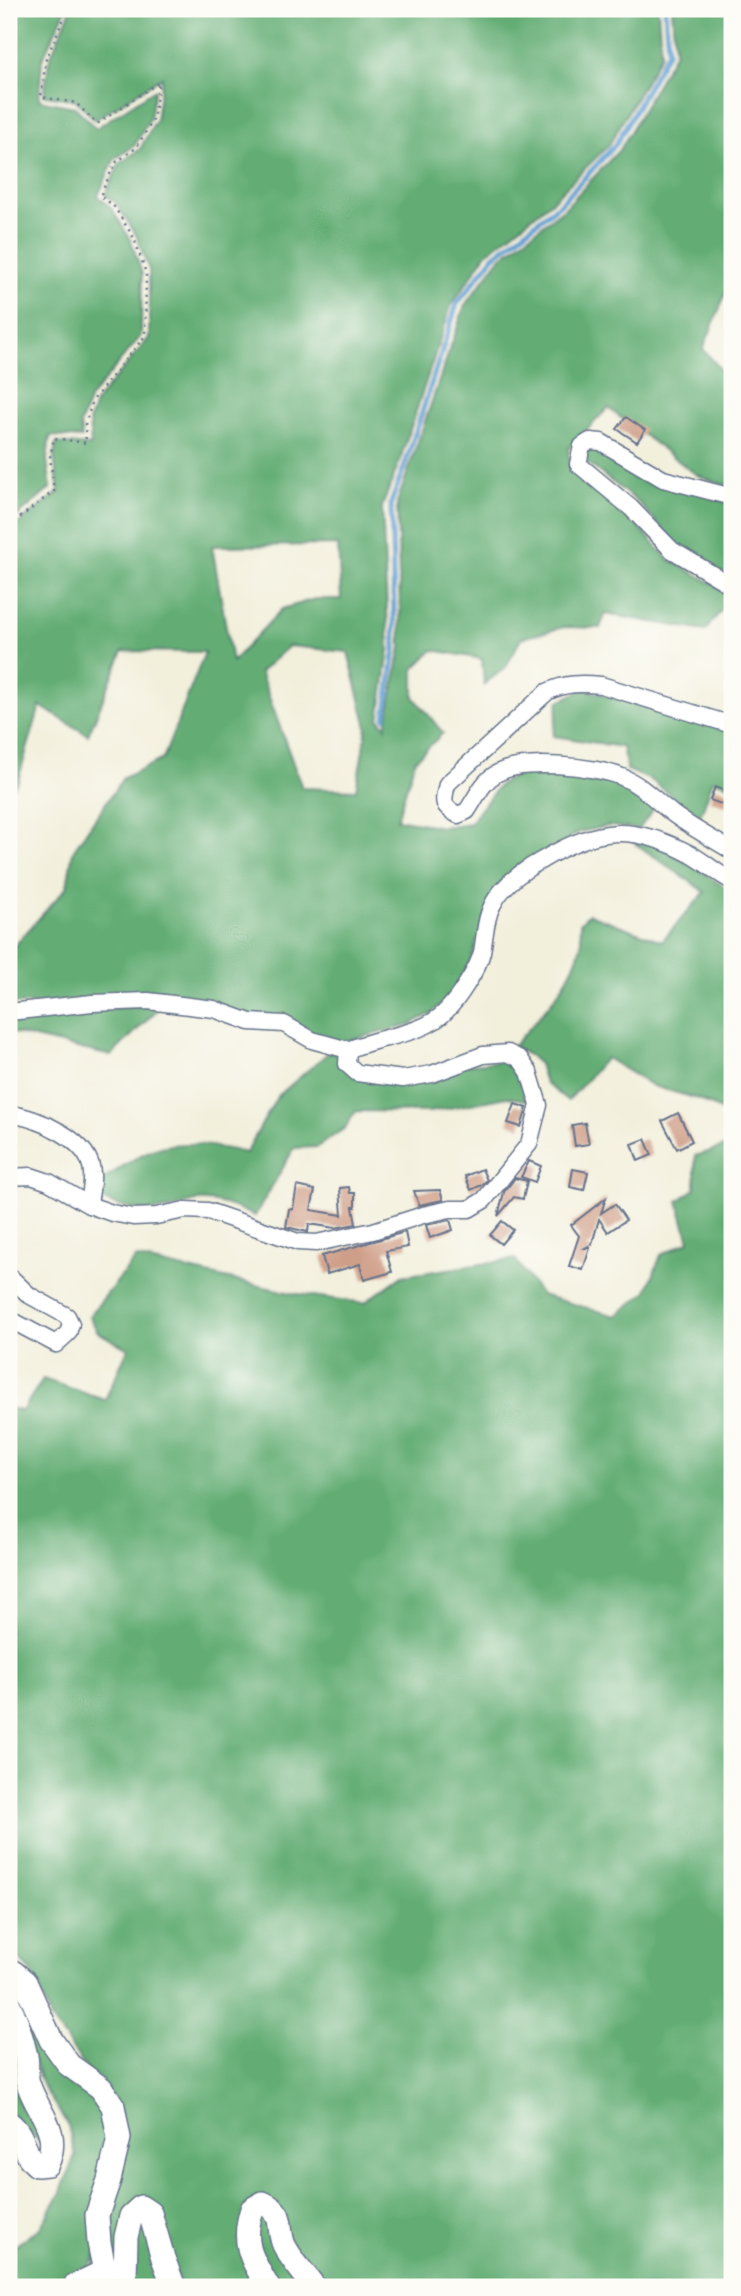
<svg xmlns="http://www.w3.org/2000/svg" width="741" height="2296" font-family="Vollkorn,serif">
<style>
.forest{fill:#64ad74;stroke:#406e69;stroke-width:2;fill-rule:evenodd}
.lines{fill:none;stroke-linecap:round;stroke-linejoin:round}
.stream{stroke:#619fd3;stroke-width:5}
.building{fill:#cf9e88}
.minor-casing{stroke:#66728a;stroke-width:19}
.secondary-casing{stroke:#66728a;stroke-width:26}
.path{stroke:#66728a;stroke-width:2.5;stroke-dasharray:2 5;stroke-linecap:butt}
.minor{stroke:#fff;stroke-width:16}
.secondary{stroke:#fff;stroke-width:23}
</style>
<rect width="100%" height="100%" fill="#fdfcf7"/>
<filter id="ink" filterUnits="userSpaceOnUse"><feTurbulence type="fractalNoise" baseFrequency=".0143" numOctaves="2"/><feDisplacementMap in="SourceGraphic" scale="14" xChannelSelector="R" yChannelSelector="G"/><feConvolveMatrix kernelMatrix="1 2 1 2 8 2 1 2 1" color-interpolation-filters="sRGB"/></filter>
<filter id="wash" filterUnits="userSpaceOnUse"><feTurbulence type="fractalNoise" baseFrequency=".00686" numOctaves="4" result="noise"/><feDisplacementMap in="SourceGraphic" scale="28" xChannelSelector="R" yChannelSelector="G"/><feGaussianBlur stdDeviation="1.57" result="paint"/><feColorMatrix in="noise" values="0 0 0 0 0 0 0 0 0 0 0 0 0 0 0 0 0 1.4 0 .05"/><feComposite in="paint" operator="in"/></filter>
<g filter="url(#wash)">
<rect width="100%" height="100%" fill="#f2efdb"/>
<g class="forest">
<polygon points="9,9 66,9 42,60 39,100 75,107 96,128 155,89 150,118 135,145 114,160 98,196 111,208 131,240 142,274 141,336 90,398 80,424 82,438 50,436 47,460 51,488 9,523"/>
<path d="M71,9h587l3,45 -52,91 -57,56 -65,52 -36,53 -51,154 -18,47 7,143 -10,69 7,8 15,-80 -4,-144 68,-198 35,-47 65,-50 56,-60 54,-96 -3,-43h60v269l-29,71 23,27 6,1v111l-35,-13 -89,-67 -40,41 3,20 56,45 41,45 64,35v10l-4,-2 -23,29 -100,-17 -5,14 -36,-1 -43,11 -15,29 -22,17 -2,-25 -49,-9 -19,19v28l29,36 -28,27 -18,59 45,8 28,-4 30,-39 22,-12h47l42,5 45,29 -17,23 -30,-3 -29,6 -66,38 -35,67 -9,26 -18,31 -21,20 -24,12 -74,18 -120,-39 -204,-1v-52l58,-65 6,-36 50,-73 40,-19 42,-107 -82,-1 -35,84 -48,-29 -22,74 -9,13v-227l4,-5 -4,-30 50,-39 -5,-34 2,-15 35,3 -2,-25 7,-20 53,-63v-68l-13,-35 -21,-33 -10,-7 14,-31 21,-15 16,-30 6,-42 -67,43 -19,-20 -32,-5 5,-35zM338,545l3,54h-26l-33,10 -50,53 -20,-116zM289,646l59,6 19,75 -11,63 -54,-2 -42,-116z"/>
<polygon points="593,447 732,505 732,579 678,546 638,502 585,461 585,451"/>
<polygon points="584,689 732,731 732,786 713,780 700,817 651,780 627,770 622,747 553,736 559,701"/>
<path d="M633,842l26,4 25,14 48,32v1395h-411l-64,-89 2,89h-78l-33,-84 -27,67 -11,17h-22l39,-139 -45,-86 -31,-43 -19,-47 -12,-12h-11v-552l13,3 21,-32 62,21 23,-51 -30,-17 -9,-16 47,-58 155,35 73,10 38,-27 113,-17 26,36 75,21 31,-25 14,-36 28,-14 -11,-40 17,-12v-33l35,-11 -3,-32 -29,-14 -45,-13 -47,-28 -38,43 -23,-18 -6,-19 -10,-9 -16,-8c25,-30 59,-62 68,-102 1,-6 -1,-15 -1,-22l9,-9 73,27 43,-49z"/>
<polygon points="162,1005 111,1056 9,1032 9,1016"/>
<path d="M329,1052l13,2 12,23 156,-17 9,4 11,37 -23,-4 -78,15 -73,-1 -11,17 -28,19 -23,1 -39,68c-19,-8 -37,-17 -58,-15 -9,1 -18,6 -27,8 -25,4 -49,1 -70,-11l1,-17c14,-9 27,-19 42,-27 32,-17 69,-9 103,-1l31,-56z"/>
<polygon points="16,1991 26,1997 83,2086 99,2107 108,2131 108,2157 95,2257 86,2271 69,2287 9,2287 9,2250 40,2228 61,2192 75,2155 68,2125 43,2087 10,1997"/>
<polygon points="9,2016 20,2059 16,2087 47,2132 47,2147 9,2117"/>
<path d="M270,2214l38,73h-33c-12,-23 -26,-46 -16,-71z"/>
<polygon points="144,2219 166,2287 131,2287 134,2227"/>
</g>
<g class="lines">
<polyline class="stream" points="385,718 395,649 391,503 406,462 457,304 494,256 560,204 616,144 668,51 665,9"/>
</g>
<g id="blocks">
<g class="building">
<polygon points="626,417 645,430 637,442 617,429"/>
<polygon points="715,787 732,793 732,808 710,800"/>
<polygon points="515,1104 527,1108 521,1127 508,1123"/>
<polygon points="678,1113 692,1141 677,1149 662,1121"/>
<polygon points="585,1123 589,1144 575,1146 572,1125"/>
<polygon points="645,1139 652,1155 638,1161 632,1144"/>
<polygon points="529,1161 541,1166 535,1182 521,1177"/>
<polygon points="482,1169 487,1180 482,1185 471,1190 465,1176"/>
<polygon points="573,1169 588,1172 584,1190 570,1187"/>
<polygon points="515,1178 527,1181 523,1199 514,1197 498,1216 504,1192"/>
<polygon points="297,1186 315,1190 311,1210 342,1215 340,1188 349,1187 350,1193 355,1193 355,1207 353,1207 356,1224 335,1228 309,1224 308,1232 286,1227 289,1209 293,1209"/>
<polygon points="440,1190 443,1200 419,1205 414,1191"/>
<polygon points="606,1198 601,1213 615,1204 626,1220 608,1232 599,1219 592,1244 585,1248 590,1248 583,1270 569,1266 579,1236 571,1225"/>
<polygon points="450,1220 453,1230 430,1238 426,1225"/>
<polygon points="502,1221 513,1230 501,1244 490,1235"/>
<polygon points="405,1232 408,1247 386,1251 392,1272 364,1280 360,1264 327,1274 322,1256"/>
</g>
</g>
</g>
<g filter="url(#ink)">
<use href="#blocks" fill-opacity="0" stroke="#66728a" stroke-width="2"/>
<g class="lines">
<g class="minor-casing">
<g id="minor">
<polyline points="732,497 663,479 601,442 590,441 582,446 578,464 631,508 672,550 732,586"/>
<path d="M732,725l-131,-40c-20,-2 -36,-2 -54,7l-100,92c-4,18 -6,22 11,31l9,-4c9,-13 15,-29 29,-37 25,-16 99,-8 126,3 20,8 34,24 51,37 19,14 40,25 59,37"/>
<polyline points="9,1012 92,1003 148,1001 214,1009 250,1022 284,1024 312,1040 348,1050"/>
<path d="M9,1114c28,3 82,26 83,59 1,10 -2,22 -3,32"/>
<path d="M9,1177l22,-1 18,6 40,23 23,8 21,4 23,-1 29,-6 23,1 90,31 18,1 57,-12 50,-16 27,-6h19l15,-9 45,-56 10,-39 -10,-33 -9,-13 -12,-6 -25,2 -51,19 -29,5 -46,-6 -10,-9 1,-14c30,-14 75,-14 98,-39 12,-12 32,-42 36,-59 3,-15 3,-33 10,-46 9,-20 32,-36 50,-46 56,-34 92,-36 150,-5 14,8 26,19 40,26"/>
<polyline points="9,1276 29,1295 67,1316 71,1324 68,1333 56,1344 9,1319"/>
</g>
</g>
<g class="secondary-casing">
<g id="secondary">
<polyline points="9,1973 13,1972 25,1982 51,2040 69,2065 101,2088 113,2106 119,2138 109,2180 97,2215 99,2243 104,2267 101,2273 76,2285 76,2287"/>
<path d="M9,2005c8,16 13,34 17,51 2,9 -1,19 2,27 9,30 34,47 19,81l-10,1c-16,-12 -10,-28 -28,-42"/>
<polyline points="116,2287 125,2278 126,2237 131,2216 141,2207 150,2213 163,2258 174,2287"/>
<path d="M268,2287c-17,-29 -27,-44 -16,-78l11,-6c24,11 13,23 21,42 7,15 21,29 30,42"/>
</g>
</g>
<polyline class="path" points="9,526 54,491 50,457 54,438 86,443 85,424 93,400 145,336 146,273 134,238 113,205 100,196 115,163 136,148 153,120 159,82 97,124 76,103 41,97 46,59 68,9"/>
<use href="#minor" class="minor"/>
<use href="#secondary" class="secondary"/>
</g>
</g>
<rect width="741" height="2296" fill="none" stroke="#fdfcf7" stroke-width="35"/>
</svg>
